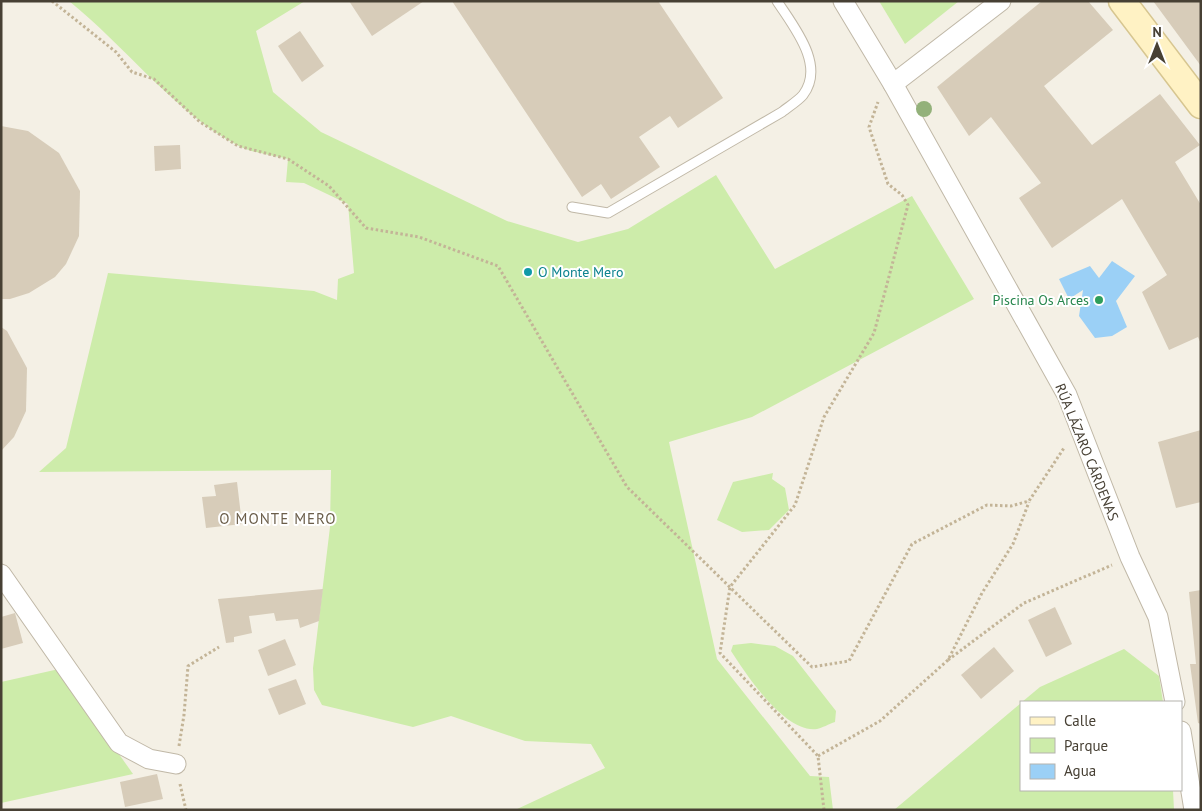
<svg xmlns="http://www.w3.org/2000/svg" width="1202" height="811" font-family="'PT Sans',sans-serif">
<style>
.green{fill:#cdecaa}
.water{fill:#9bd0f6}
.building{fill:#d7ccb9}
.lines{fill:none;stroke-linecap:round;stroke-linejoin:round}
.lane-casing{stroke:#c0b8a7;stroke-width:11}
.street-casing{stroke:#c0b8a7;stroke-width:21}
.secondary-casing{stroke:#d7c690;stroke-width:29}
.path{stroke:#c3b497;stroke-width:3;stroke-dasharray:2.5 2.5;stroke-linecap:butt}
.lane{stroke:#fff;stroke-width:9}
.street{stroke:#fff;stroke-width:19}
.secondary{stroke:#fff2c4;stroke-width:26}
.tree{fill:#93b17a}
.culture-dot{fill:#0f9aa8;stroke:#fff;stroke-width:2}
.leisure-dot{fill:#2e9e5b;stroke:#fff;stroke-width:2}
.labels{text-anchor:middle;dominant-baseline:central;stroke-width:4;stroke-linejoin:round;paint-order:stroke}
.culture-label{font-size:14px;fill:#0d838f;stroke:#fff;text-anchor:start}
.leisure-label{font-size:14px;fill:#27864d;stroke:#fff;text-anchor:end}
.street-label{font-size:14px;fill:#474034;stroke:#fff}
.neighbourhood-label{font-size:15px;letter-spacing:1px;fill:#6b5e4a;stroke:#fff}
</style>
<rect width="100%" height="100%" fill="#f4f0e5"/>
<g class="green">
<path d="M69,1h236l-49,30 17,61 48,40 186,89 71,21 50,-13 88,-54 59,94 137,-73 62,103 -222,118 -83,25 48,217 93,117 19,1 4,33h-318l90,-42 -14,-24 -66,-3 -74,-25 -38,11 -91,-22 -8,-15 -1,-22 17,-141 1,-57 -292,2 27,-24 42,-175 206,18 23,9 1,-21 16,-6 -6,-69 -44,-21 -18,-1 2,-23c-16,-4 -37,-6 -51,-14 -64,-34 -112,-99 -168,-144z"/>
<polygon points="879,1 959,1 905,44"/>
<polygon points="773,473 772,479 785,488 789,510 769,530 742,532 717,520 733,482"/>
<path d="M751,643l24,3 18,10 43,55 -1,11c-6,2 -13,6 -18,7 -32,5 -71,-55 -86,-78l2,-6z"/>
<polygon points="1124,649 1159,676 1163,702 1022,702 1040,687"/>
<polygon points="59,669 133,774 1,803 1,682"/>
<polygon points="1021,703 1021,790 1173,790 1174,810 894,810"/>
</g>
<polygon class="water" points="1112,261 1135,276 1116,301 1127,327 1112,336 1095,338 1079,316 1083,290 1069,299 1059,279 1090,266 1099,278"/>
<g class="building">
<polygon points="349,1 424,1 372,36"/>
<polygon points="452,1 658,1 723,98 678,128 670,116 639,137 660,167 611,199 601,184 582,197"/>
<polygon points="1042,1 1088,1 1113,30 1044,86 1092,145 1160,94 1200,145 1175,162 1201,205 1201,344 1198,337 1169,350 1142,292 1167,275 1122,199 1052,248 1019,198 1041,183 991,117 969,136 937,87"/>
<polygon points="1153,1 1201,1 1201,66 1159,9"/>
<polygon points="300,31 324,66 302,82 278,46"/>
<polygon points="1,126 28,131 59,153 80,191 79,236 66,264 55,277 29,293 10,299 1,299"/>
<polygon points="180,145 181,169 155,171 154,146"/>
<polygon points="1,327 7,331 27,368 26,411 14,437 1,451"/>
<polygon points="1201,430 1201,502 1176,508 1158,442"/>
<polygon points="237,482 242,524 206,528 202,497 216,496 214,485"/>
<polygon points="323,589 319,621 300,628 298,619 276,621 274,613 249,616 252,633 234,637 234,642 226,643 218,599"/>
<polygon points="1201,590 1201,724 1198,723 1190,664 1196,664 1189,592"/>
<polygon points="1055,607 1072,644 1046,657 1028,620"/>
<polygon points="15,613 23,643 1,649 1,617"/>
<polygon points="285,639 296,665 268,676 258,650"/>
<polygon points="994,647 1014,671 981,699 961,675"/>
<polygon points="296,679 306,704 279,715 268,689"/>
<polygon points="157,774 163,799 125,807 120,782"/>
</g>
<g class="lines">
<g class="lane-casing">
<path id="lane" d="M572,207l36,6 174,-101c6,-5 16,-11 21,-17 23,-30 -10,-69 -26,-94"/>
</g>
<g class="street-casing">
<g id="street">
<polyline points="843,1 893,84 1067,395 1130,557 1158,617 1175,702"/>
<polyline points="893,84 1001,1"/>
<polyline points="1,574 119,743 149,759 176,764"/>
<polyline points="1181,731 1194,810"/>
</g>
</g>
<g class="secondary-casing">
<polyline id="secondary" points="1122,1 1201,105"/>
</g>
<g class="path">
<polyline points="52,1 116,52 132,72 154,79 200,122 238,146 288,159 329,186 366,228 419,237 498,266 627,487 812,667 849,661 912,544 987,505 1011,506 1029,501 1064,448"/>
<polyline points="948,660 1024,603 1112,565"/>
<polyline points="179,746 184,715 188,666 219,647"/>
<polyline points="818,756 880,721 948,660 982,593 1013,544 1029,502"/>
<polyline points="180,784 186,810"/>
<polyline points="824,810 818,756 720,653 730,587 795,505 824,417 874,333 908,205 902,195 888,184 869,127 878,102"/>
</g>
<use href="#lane" class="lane"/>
<use href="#street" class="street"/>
<use href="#secondary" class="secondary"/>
</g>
<circle class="tree" cx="924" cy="109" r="8"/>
<circle class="culture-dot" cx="528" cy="272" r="5"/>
<circle class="leisure-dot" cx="1099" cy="300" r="5"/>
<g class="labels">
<g class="culture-label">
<text x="538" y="272">O Monte Mero</text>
</g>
<g class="leisure-label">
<text x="1089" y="300">Piscina Os Arces</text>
</g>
<g class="street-label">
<text transform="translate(1087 452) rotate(68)">RÚA LÁZARO CÁRDENAS</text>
</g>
<g class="neighbourhood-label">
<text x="278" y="518">O MONTE MERO</text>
</g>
</g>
<rect width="1202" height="811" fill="none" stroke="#474034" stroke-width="5"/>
<rect x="1020" y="701" width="162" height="90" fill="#ffffff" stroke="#b5b3ae"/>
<rect x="1030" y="717" width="25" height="8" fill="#fff2c4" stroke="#b5b3ae"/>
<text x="1064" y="726" font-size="15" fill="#474034">Calle</text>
<rect x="1030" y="738" width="25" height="15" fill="#cdecaa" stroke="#b5b3ae"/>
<text x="1064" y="751" font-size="15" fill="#474034">Parque</text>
<rect x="1030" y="764" width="25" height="15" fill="#9bd0f6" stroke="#b5b3ae"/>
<text x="1064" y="776" font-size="15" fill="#474034">Agua</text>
<g transform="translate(1157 45)" stroke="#ffffff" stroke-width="4" paint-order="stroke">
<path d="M0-4L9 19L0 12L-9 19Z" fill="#474034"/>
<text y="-8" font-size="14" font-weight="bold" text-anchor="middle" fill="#474034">N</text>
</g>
</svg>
